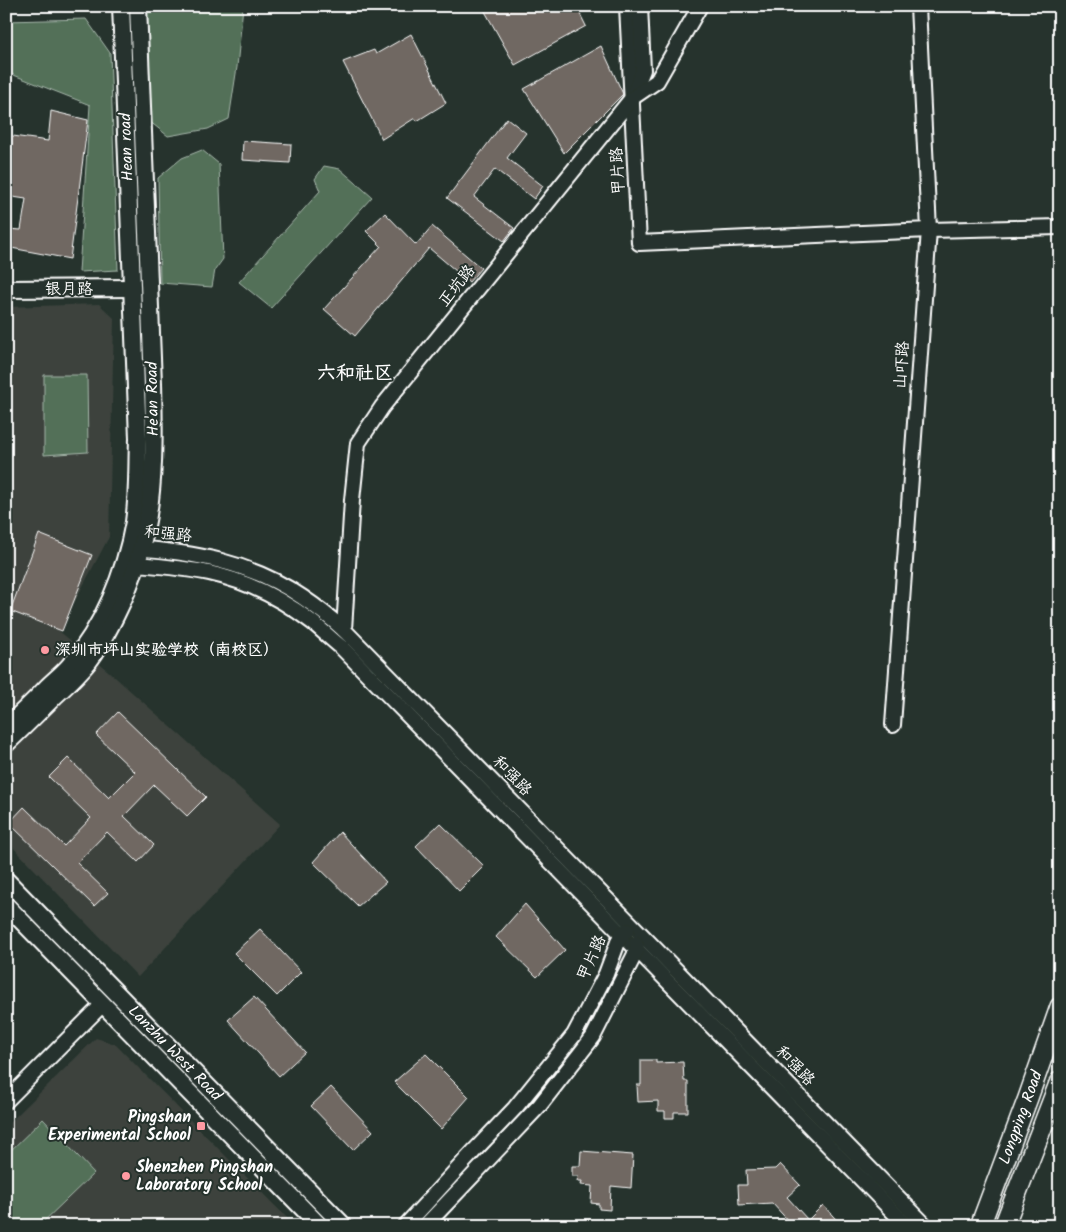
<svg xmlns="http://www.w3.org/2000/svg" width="1066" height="1232" font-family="Kalam,'LXGW WenKai TC',sans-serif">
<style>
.built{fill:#3c433d}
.green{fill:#527059;stroke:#a8b8ac}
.building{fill:#706862;stroke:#fff}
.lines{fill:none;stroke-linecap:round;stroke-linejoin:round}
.minor-casing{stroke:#fff;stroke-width:18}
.tertiary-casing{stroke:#fff;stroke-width:20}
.secondary-casing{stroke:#fff;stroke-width:22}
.minor{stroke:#26332d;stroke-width:14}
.tertiary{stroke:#26332d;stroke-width:16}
.secondary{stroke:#26332d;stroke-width:19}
.poi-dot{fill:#ff9aa2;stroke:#26332d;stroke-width:2}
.labels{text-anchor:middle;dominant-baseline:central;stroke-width:4;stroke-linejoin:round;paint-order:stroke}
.street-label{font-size:16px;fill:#fff;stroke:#26332d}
.poi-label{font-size:16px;font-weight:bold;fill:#fff;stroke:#26332d;text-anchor:start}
.quarter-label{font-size:19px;font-weight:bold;fill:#fff;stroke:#26332d}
</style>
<rect width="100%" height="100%" fill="#26332d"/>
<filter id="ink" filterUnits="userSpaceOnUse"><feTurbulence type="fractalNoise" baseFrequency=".02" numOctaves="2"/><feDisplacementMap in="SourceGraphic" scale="10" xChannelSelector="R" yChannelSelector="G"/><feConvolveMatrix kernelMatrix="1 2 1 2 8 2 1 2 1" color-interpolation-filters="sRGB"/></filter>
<g filter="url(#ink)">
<g class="built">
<polygon points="99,304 114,318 109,537 59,631 107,670 280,824 138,977 6,840 6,307"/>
<polygon points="96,1038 115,1044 295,1226 6,1226 6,1126"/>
<polygon points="1060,1189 1060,1226 1047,1226"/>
</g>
<g class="green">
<polygon points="145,6 243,6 237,67 229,119 208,129 168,136 149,121"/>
<polygon points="86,19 110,53 118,270 79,272 90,105 6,72 6,21"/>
<polygon points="202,150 219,164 223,259 215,270 212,287 160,283 158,178 182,158"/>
<polygon points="324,166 340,169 372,197 271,308 239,282 320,191 315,179"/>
<polygon points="44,375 87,375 88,452 44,455"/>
<polygon points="43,1119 94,1173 39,1226 6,1226 6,1155"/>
</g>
<g class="building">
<polygon points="482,6 576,6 586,26 515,65"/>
<polygon points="411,34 446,103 417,121 415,118 382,139 343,62 374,50 376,54"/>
<polygon points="601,46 623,94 564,153 524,89"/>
<polygon points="51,111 88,120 70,259 6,247 6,229 21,230 26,199 6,196 6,135 48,141"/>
<polygon points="507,118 526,133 507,158 543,186 534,199 495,169 474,197 514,228 504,241 447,198"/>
<polygon points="243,141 291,144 290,163 242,160"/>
<polygon points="385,213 416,245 432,226 481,268 469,282 429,248 355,336 324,309 381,246 366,231"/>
<polygon points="39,534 92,555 62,631 10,611"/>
<polygon points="118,712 206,797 187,816 154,785 124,816 154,845 138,862 107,832 77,863 108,893 94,906 9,823 24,807 64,846 91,818 49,777 68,758 109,798 135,772 96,735"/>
<polygon points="440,823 484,866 459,891 416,846"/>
<polygon points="340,832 386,882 358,906 313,862"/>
<polygon points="525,904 565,950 537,977 496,937"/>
<polygon points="260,929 301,972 277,996 234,953"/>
<polygon points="254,997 305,1052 279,1076 228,1020"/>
<polygon points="426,1054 469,1097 441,1129 394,1082"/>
<polygon points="641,1060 656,1060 656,1063 683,1062 684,1081 688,1081 688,1112 674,1112 674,1118 665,1118 665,1111 658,1111 658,1101 638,1102 637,1085 641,1085"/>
<polygon points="331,1087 373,1131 353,1150 311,1106"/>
<polygon points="581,1151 633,1155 631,1188 611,1186 610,1210 599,1209 599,1204 591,1203 592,1186 581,1185 582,1181 577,1181 578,1176 572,1176 572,1166 580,1166"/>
<polygon points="780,1164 800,1185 787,1197 808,1220 823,1205 842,1226 793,1226 772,1203 739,1205 738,1185 747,1185 746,1170 775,1169"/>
</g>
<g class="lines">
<g class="minor-casing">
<g id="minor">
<polyline points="627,6 639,243 929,230 1060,227"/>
<polyline points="633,95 643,70 640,6"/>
<path d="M132,548c61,4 119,14 170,49 15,10 29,21 42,33l582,596"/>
<path d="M133,555l4,9c24,2 49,4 72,9 37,8 73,26 103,49 10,8 19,17 29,25l566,579"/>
<polyline points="344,630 352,500 358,443 382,407 632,98 657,81 700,6"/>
<polyline points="893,725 929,230 918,6"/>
<polyline points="6,1101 103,1004"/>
<polyline points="405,1226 474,1151 515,1108 574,1035 606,974 621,934 628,930"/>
<polyline points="425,1226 540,1105 593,1037 637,950 636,943"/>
</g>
</g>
<g class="tertiary-casing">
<g id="tertiary">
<polyline points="6,289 132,288"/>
<path d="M6,727c14,-13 28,-26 41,-40 7,-7 15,-13 22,-21 34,-39 56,-93 65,-144 4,-28 3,-56 4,-84l-17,-432"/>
<path d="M6,744c17,-16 33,-32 49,-48 12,-11 24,-22 34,-35 11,-14 19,-30 27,-46 39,-77 39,-148 37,-232l-15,-377"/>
<path id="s1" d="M6,880l338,346"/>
<polyline points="6,905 320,1226"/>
</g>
</g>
<g class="secondary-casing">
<g id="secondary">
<path id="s2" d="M980,1226l48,-128 32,-91"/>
<polyline points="1004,1226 1060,1081"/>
</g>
</g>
<use href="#minor" class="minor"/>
<use href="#tertiary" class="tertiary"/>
<use href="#secondary" class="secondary"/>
</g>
</g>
<g class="poi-dot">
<circle cx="45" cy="650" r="5"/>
<rect x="196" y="1121" width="10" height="10" rx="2.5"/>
<circle cx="126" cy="1176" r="5"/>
</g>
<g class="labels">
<g class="street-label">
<text transform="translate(127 147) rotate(-92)">Hean road</text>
<text transform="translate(618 171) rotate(-93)">甲片路</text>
<text transform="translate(457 286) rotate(-51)">正坑路</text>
<text x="69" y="289">银月路</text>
<text transform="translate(902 365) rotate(-86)">山吓路</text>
<text transform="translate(153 399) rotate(-91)">He'an Road</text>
<text transform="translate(168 534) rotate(6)">和强路</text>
<text transform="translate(512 776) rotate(46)">和强路</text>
<text transform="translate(592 958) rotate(-66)">甲片路</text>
<text stroke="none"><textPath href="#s1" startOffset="242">Lanzhu West Road</textPath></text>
<text transform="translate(795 1066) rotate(46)">和强路</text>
<text stroke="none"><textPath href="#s2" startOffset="116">Longping Road</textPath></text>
</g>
<g class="poi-label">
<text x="55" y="650">深圳市坪山实验学校（南校区）</text>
<text x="191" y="1117" text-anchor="end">Pingshan<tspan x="191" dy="18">Experimental School</tspan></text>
<text x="136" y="1167">Shenzhen Pingshan<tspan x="136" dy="18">Laboratory School</tspan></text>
</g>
<g class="quarter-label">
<text x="355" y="374">六和社区</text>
</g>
</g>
<rect width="1066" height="1232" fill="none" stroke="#26332d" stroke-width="25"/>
<rect x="12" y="12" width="1041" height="1207" fill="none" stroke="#fff" stroke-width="2" filter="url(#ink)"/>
</svg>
